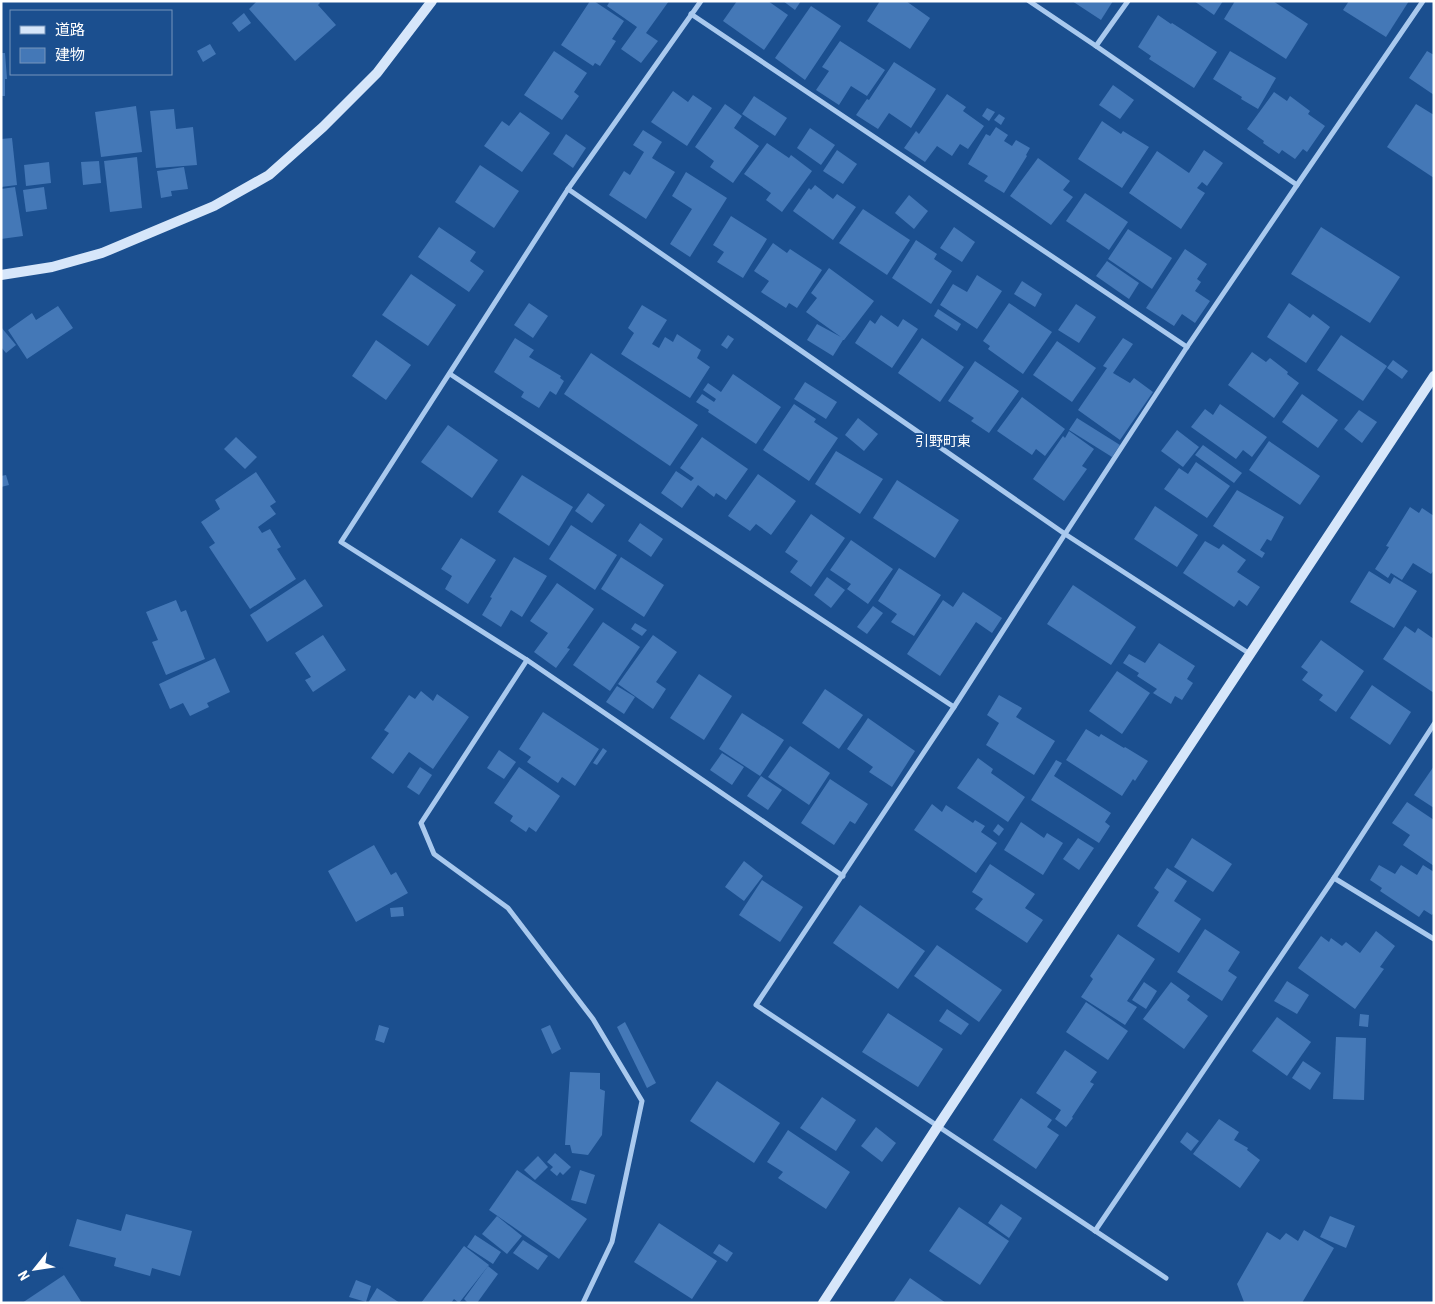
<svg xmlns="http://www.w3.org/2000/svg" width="1435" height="1304" font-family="'Roboto Condensed','Noto Sans JP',sans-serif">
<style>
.building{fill:#4478b7}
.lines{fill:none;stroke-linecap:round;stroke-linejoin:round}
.street{stroke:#a9c9ee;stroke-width:5}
.secondary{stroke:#d6e6fa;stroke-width:10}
.labels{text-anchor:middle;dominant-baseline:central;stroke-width:4;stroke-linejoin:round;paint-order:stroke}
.neighbourhood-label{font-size:14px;fill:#fff;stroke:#1b4f8f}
</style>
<rect width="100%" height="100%" fill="#1b4f8f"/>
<g class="building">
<polygon points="257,1 319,1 320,3 318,5 336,25 295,61 249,9"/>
<polygon points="590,1 594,1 624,21 612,39 616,41 600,66 595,63 593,66 561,45"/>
<polygon points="610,1 669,1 646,33 658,41 641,63 621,49 637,27 607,6"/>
<polygon points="737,1 768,1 788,15 764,50 723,21"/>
<polygon points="783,1 801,1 795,10"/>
<polygon points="880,1 906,1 930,18 910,49 867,21"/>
<polygon points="1072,1 1113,1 1101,20"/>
<polygon points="1194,1 1223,1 1214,15"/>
<polygon points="1235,1 1273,1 1308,24 1286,59 1224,19"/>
<polygon points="1349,1 1409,1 1386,37 1343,10"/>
<polygon points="811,6 841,26 805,80 775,58"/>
<polygon points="244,13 251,23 239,32 232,23"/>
<polygon points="1158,15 1171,24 1172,23 1217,52 1194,88 1149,59 1151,56 1138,47"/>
<polygon points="840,41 885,70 867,96 851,86 839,105 816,90 829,71 822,67"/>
<polygon points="210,44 216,54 203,62 197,51"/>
<polygon points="554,51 587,73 574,92 579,96 562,120 524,95"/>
<polygon points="1230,51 1276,78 1258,109 1241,99 1242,97 1213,79"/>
<polygon points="1427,51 1434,55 1434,95 1409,78"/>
<polygon points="1,53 5,53 7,79 5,79 5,96 1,96"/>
<polygon points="894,62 936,89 911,128 889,113 878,129 856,115 867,99 869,100"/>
<polygon points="1113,85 1134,100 1120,119 1099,105"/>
<polygon points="673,91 688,102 693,95 712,108 687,146 651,122"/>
<polygon points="1274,92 1287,101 1290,96 1310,111 1308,114 1325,126 1307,152 1303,149 1295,159 1282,150 1279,154 1263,143 1264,141 1247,129"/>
<polygon points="947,94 966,107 963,111 984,126 968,149 960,144 952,156 937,146 925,162 904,148 916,131 919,134"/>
<polygon points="754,96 787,118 775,136 742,114"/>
<polygon points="725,104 742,116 734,128 759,146 733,183 710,167 714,161 695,147"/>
<polygon points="1416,104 1434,115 1434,178 1387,147"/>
<polygon points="136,106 142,152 101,157 95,112"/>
<polygon points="987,108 995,112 989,121 982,116"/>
<polygon points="174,109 176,129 193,127 197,165 156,168 150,111"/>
<polygon points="520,112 550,133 522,172 484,146 502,121 509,126"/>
<polygon points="999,114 1005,118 1001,125 994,120"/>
<polygon points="1102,121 1121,134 1123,131 1149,147 1122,188 1078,159"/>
<polygon points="996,127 1008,135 1004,141 1012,146 1016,140 1030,148 1026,155 1027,156 1004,193 984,181 988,176 968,164 986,134 990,136"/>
<polygon points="810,128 835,145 821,165 797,148"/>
<polygon points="643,130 662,142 652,158 675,172 646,219 609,195 624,171 630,175 644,152 633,145"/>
<polygon points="566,134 586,148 573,168 553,154"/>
<polygon points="12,138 17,185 1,187 1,139"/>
<polygon points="767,143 789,158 791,155 812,171 782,212 766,200 771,193 744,174"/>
<polygon points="837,150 857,164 843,184 823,171"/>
<polygon points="1204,150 1223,163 1207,186 1202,182 1197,188 1205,193 1181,229 1129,193 1157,151 1189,173"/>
<polygon points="137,157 142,208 110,212 104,161"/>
<polygon points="1038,158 1070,181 1063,190 1073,197 1051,225 1010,196"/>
<polygon points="99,161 101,183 83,185 81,162"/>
<polygon points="49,162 51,183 26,186 24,165"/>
<polygon points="480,165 519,191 494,228 455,202"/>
<polygon points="184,167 188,189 171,191 172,196 161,198 157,171"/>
<polygon points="686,172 727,198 690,257 670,244 692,209 672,196"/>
<polygon points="815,185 833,199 837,194 856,207 833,240 793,211 809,188 811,190"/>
<polygon points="15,187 23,236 1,239 1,189"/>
<polygon points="44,187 47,209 26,212 23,190"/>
<polygon points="1085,193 1128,222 1109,250 1066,221"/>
<polygon points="909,195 928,211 914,229 895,213"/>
<polygon points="863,209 910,240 887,275 839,243"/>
<polygon points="731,216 767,239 743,278 717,262 724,252 713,245"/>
<polygon points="439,227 476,252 470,261 484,271 469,292 418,257"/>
<polygon points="954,227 975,242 962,262 940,248"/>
<polygon points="1321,227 1400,277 1370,323 1291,274"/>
<polygon points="1128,229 1172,258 1152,289 1108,259"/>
<polygon points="916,240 937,254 934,259 952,271 931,304 892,278"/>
<polygon points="773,243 787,253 790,249 822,270 797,308 789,303 786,308 761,292 769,281 754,271"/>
<polygon points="1185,249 1207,264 1197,279 1201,282 1195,291 1210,301 1195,323 1182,314 1174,326 1146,308"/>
<polygon points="1107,261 1139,283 1129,299 1096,276"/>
<polygon points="829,268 874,301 844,340 843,340 833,356 807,340 817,324 841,337 806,312 817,298 811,293"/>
<polygon points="411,274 456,305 428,346 382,315"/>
<polygon points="977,275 1002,291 977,329 940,305 953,284 967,292"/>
<polygon points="1022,281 1042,294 1035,307 1014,294"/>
<polygon points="529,303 548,316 533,338 514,325"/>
<polygon points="1009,303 1052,332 1023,374 988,349 990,346 983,341"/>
<polygon points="1289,303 1310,318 1313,314 1330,327 1306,363 1267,337"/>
<polygon points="1076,304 1096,317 1079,343 1058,330"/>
<polygon points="642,305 667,320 652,344 659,348 665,337 673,342 677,334 701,350 697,358 710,367 690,398 621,354 634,333 628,328"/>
<polygon points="58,306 73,328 27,359 8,330 32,313 36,320"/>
<polygon points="938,309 961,324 957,331 934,316"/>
<polygon points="881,315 898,327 903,319 918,329 892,368 855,343 870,320 875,324"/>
<polygon points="1,327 16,345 6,353 1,347"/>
<polygon points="728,335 734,339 727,349 721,345"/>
<polygon points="1341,335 1387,366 1363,401 1317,370"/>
<polygon points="515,338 534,350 529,357 561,376 560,378 564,381 556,395 550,391 539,408 521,397 524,392 494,372"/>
<polygon points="922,338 964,367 940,402 898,373"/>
<polygon points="1123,338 1133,344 1113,373 1130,383 1134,378 1153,392 1120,440 1078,410 1107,368 1103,366"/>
<polygon points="376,340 411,365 386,400 352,376"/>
<polygon points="1057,341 1096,368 1072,402 1033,375"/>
<polygon points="1252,352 1266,362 1270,358 1288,372 1287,374 1299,383 1274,418 1228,385"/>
<polygon points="591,353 698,425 670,466 564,394"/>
<polygon points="1393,360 1408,371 1402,379 1387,368"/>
<polygon points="975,361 1019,391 989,433 971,421 974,418 948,401"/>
<polygon points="733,374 781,407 756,444 708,412 709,410 696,402 702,394 714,402 716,399 703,390 708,383 721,392"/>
<polygon points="805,382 837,402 826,419 794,399"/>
<polygon points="1302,394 1338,420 1318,448 1282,422"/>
<polygon points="1022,397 1065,429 1045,456 1036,449 1032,455 997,431"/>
<polygon points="794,404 816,419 814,422 838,438 809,481 763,450"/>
<polygon points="1220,404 1267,437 1252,457 1243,450 1236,459 1191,427 1205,409 1213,415"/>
<polygon points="1359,410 1377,422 1362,443 1344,429"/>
<polygon points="858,418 878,434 864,451 845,435"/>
<polygon points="1077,418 1120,445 1112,457 1069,430"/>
<polygon points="448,425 498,460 472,498 421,462"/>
<polygon points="1177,430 1199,447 1183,467 1161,451"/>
<polygon points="1069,431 1094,449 1082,466 1087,469 1064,501 1033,479 1063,436 1065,438"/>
<polygon points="236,437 257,457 245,469 224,449"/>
<polygon points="702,437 748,469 726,500 716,493 714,497 698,485 682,508 661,493 676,471 691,481 694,478 680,468"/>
<polygon points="1269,441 1320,476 1300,505 1249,470"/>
<polygon points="1203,445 1242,473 1234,483 1195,455"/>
<polygon points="836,451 883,479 860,514 815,484"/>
<polygon points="1196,462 1230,486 1207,518 1164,489 1179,468 1188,474"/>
<polygon points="256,472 276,502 270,506 276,514 258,527 262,533 270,529 281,547 277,549 296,579 250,609 209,547 215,543 201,522 220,509 215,500"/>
<polygon points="758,474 796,501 771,535 756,524 750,531 728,516"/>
<polygon points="6,475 9,485 1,487 1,476"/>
<polygon points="522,475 573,507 549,546 498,512"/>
<polygon points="897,480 959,520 935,558 873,518"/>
<polygon points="1237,490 1284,517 1271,541 1267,539 1260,550 1265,553 1262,558 1213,526"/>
<polygon points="588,493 605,505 592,523 575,511"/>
<polygon points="1155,506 1198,535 1177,567 1134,539"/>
<polygon points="1410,507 1419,513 1422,508 1434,516 1434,570 1431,574 1413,563 1402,580 1391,573 1388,578 1375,569 1389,547 1386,546"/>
<polygon points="811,514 845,538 811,587 790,572 798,561 785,552"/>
<polygon points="640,523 663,539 651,557 628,541"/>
<polygon points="571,525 617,555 595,590 549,559"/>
<polygon points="461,538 496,560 468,604 445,589 452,576 441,569"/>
<polygon points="851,540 893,569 868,604 847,589 851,584 830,570"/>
<polygon points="1205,541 1219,549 1223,544 1246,560 1237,572 1260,587 1247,606 1239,600 1234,607 1183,573"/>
<polygon points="514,557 547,576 522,617 511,610 501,627 482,615 492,598 490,597"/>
<polygon points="621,557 664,585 644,617 601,589"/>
<polygon points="899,568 941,595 914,636 891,622 897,614 878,601"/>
<polygon points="1369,571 1390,584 1394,577 1417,591 1394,628 1350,602"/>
<polygon points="827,577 845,590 831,608 814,595"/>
<polygon points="305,579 323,606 267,642 250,615"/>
<polygon points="557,583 594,609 567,648 570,649 556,668 534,652 548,633 530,621"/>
<polygon points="1073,585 1136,627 1111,665 1047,624"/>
<polygon points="963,592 1002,618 992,633 976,622 940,676 907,654 943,600 953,607"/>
<polygon points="176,600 181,612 186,610 205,659 166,675 152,642 158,640 146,612"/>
<polygon points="873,606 883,613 867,634 857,627"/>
<polygon points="603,622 640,647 610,691 573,665"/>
<polygon points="635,623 647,630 642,636 631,629"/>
<polygon points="1405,626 1415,633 1418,628 1434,639 1434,693 1383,659"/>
<polygon points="323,635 346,670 313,692 305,680 311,677 295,653"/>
<polygon points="653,635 677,652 656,682 666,689 653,709 618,684"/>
<polygon points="1321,640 1364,671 1336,712 1319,700 1323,695 1302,680 1308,672 1301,667"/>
<polygon points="1159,643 1195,666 1187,679 1193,683 1182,700 1175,696 1171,704 1153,693 1157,689 1137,676 1139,673 1123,663 1129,654 1145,663"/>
<polygon points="215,658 230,692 207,703 209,707 190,716 183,703 170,709 159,684"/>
<polygon points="1117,671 1150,693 1122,734 1089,711"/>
<polygon points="699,674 732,696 704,740 670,718"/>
<polygon points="1372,685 1411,712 1390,745 1350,718"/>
<polygon points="617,686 635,697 624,714 606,702"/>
<polygon points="825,689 863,715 839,749 802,723"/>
<polygon points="421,691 433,701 437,694 469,717 433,769 409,752 393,774 371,758 389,733 384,730 409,695 415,699"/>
<polygon points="999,695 1022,708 1016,717 1055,741 1034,775 986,745 999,723 987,715"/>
<polygon points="543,712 599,749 575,786 562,777 558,783 527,762 531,757 519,749"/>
<polygon points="742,713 784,740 760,776 719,749"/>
<polygon points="868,718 915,751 892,787 869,772 873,767 847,749"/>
<polygon points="1086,729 1099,737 1101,734 1124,748 1125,747 1148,761 1135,781 1133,779 1122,796 1066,760"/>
<polygon points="790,746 830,773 809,805 768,777"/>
<polygon points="603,748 607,751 597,765 593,763"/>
<polygon points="499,750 516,762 504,779 487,768"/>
<polygon points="722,753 744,767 732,785 710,770"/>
<polygon points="978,758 993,769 991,773 1025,797 1008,822 957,788"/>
<polygon points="1056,760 1062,763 1054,776 1111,813 1105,822 1110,826 1099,843 1031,800"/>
<polygon points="1434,766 1434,808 1414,795"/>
<polygon points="420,767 432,775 419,795 407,787"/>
<polygon points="519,767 560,796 536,832 529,827 526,832 510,821 513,816 494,803"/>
<polygon points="761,776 782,790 768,810 747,796"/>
<polygon points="830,779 868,804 855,824 850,821 834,845 801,823"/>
<polygon points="1407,802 1434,820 1434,866 1403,845 1410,835 1392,823"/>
<polygon points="932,804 942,812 946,805 973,823 975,820 985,826 981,832 997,843 976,873 914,830"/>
<polygon points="1021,822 1044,838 1047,833 1063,843 1043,875 1004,850"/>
<polygon points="998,824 1004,829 999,836 993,831"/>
<polygon points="1078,838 1094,848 1079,870 1063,859"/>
<polygon points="1192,838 1232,864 1213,892 1174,867"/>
<polygon points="374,845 391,875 396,872 408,893 356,922 328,871"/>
<polygon points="744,861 763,876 744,901 725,887"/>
<polygon points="990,864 1035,894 1025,908 1043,920 1027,943 975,909 983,899 972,892"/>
<polygon points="1379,865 1395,874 1401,865 1417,875 1423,865 1434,872 1434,912 1432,915 1424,910 1419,917 1380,891 1382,888 1370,880"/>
<polygon points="1167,868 1187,881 1174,901 1201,919 1179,953 1137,926 1159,892 1154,888"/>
<polygon points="762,880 803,907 780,942 739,915"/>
<polygon points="860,905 925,951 898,989 833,943"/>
<polygon points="403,907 404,916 391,917 390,908"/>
<polygon points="1205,929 1240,952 1228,971 1237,977 1222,1001 1177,972"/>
<polygon points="1376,931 1395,946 1380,967 1384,969 1355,1009 1298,968 1321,936 1329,942 1331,938 1342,946 1346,942 1360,953"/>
<polygon points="1118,934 1155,959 1127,1001 1137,1007 1125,1025 1081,997 1093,979 1090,976"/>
<polygon points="937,945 1002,990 979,1022 914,976"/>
<polygon points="1287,981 1309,995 1297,1014 1274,1001"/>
<polygon points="1144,982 1157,991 1146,1009 1132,1000"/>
<polygon points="1171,982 1190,996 1187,1000 1208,1016 1184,1049 1143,1019"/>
<polygon points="1086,1002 1128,1031 1108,1060 1066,1032"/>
<polygon points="947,1009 969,1024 961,1035 939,1021"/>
<polygon points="888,1013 943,1049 918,1087 862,1052"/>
<polygon points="1360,1014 1369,1015 1368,1027 1359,1026"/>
<polygon points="1277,1017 1311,1042 1287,1076 1252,1051"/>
<polygon points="625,1022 656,1083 647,1088 617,1027"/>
<polygon points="379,1025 389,1028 384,1043 375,1040"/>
<polygon points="550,1025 561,1049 552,1054 541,1029"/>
<polygon points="1336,1037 1366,1038 1364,1100 1333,1099"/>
<polygon points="1065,1050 1097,1072 1090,1082 1094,1084 1072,1117 1073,1118 1066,1127 1055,1119 1061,1110 1036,1093"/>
<polygon points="1303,1061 1321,1073 1310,1090 1292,1078"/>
<polygon points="570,1072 600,1073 600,1089 605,1091 602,1135 588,1155 572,1153 570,1145 565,1145"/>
<polygon points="717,1081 780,1123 754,1163 690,1121"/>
<polygon points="822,1097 856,1120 836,1151 800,1128"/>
<polygon points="1021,1098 1052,1120 1047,1127 1059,1135 1036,1169 993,1140"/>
<polygon points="1219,1119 1239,1132 1234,1140 1248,1148 1247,1150 1260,1160 1240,1188 1193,1154"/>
<polygon points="876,1127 896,1143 882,1162 861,1146"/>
<polygon points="788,1130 850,1172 826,1209 778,1178 783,1172 767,1162"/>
<polygon points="1187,1132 1199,1141 1191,1151 1180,1142"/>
<polygon points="555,1153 571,1167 563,1175 560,1172 557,1176 550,1170 553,1167 547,1162"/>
<polygon points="538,1156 548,1167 535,1180 524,1170"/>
<polygon points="517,1170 587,1219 559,1259 489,1210"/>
<polygon points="580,1170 595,1175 586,1204 571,1200"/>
<polygon points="1001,1204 1022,1218 1009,1238 988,1223"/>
<polygon points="959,1207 1009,1241 980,1285 929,1251"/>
<polygon points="126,1214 192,1231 180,1276 152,1268 150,1276 114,1266 116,1258 69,1246 77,1219 121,1231"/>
<polygon points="497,1216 522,1236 507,1254 482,1234"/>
<polygon points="1330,1216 1355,1226 1346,1248 1320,1237"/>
<polygon points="659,1223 717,1261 692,1299 634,1262"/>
<polygon points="1304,1230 1334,1248 1302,1303 1244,1302 1237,1284 1267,1232 1280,1240 1286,1233 1298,1241"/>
<polygon points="475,1235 501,1252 493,1264 467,1247"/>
<polygon points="523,1240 548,1256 538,1270 513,1253"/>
<polygon points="719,1244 733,1253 727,1262 713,1253"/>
<polygon points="464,1246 489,1265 459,1303 454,1299 451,1303 421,1303"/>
<polygon points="488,1266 498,1274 477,1303 468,1303 464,1299"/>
<polygon points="64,1275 82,1303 22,1303"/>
<polygon points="910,1278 946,1303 893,1303"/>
<polygon points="356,1280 371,1286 366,1302 349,1297"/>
<polygon points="377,1288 400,1303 368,1303"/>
</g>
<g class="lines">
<g class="street">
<polyline points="1029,1 1096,46"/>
<polyline points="1128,1 1096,46 1297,185"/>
<polyline points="691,14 1187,347"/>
<polyline points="568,189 1065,534 1250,654"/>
<polyline points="450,374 954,707"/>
<polyline points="527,660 843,876"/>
<polyline points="1334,878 1434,939"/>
<polyline points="1095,1231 1334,878 1434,724"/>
<polyline points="1166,1278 756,1005 954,707 1065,534 1187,347 1297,185 1423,1"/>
<polyline points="583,1303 612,1242 642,1101 593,1019 508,908 434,854 421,823 527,660 341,542 568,189 701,1"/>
</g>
<g class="secondary">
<polyline points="1,275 52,267 102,253 214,206 269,175 323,127 377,73 432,1"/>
<polyline points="823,1303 938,1126 1434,376"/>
</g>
</g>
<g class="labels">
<g class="neighbourhood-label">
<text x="943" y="441">引野町東</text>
</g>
</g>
<rect width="1435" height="1304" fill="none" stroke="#ffffff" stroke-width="5"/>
<rect x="10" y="10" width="162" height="65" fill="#1b4f8f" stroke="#7695bc"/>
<rect x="20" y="26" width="25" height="8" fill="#d6e6fa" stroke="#7695bc"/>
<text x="55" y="35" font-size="15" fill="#ffffff">道路</text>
<rect x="20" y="48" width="25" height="15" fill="#4478b7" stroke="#7695bc"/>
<text x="55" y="60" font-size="15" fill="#ffffff">建物</text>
<g transform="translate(35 1269) rotate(240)" stroke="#1b4f8f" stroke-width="4" paint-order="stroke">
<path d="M0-4L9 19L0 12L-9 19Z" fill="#ffffff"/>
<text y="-8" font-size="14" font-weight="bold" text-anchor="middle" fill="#ffffff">N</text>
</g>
</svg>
